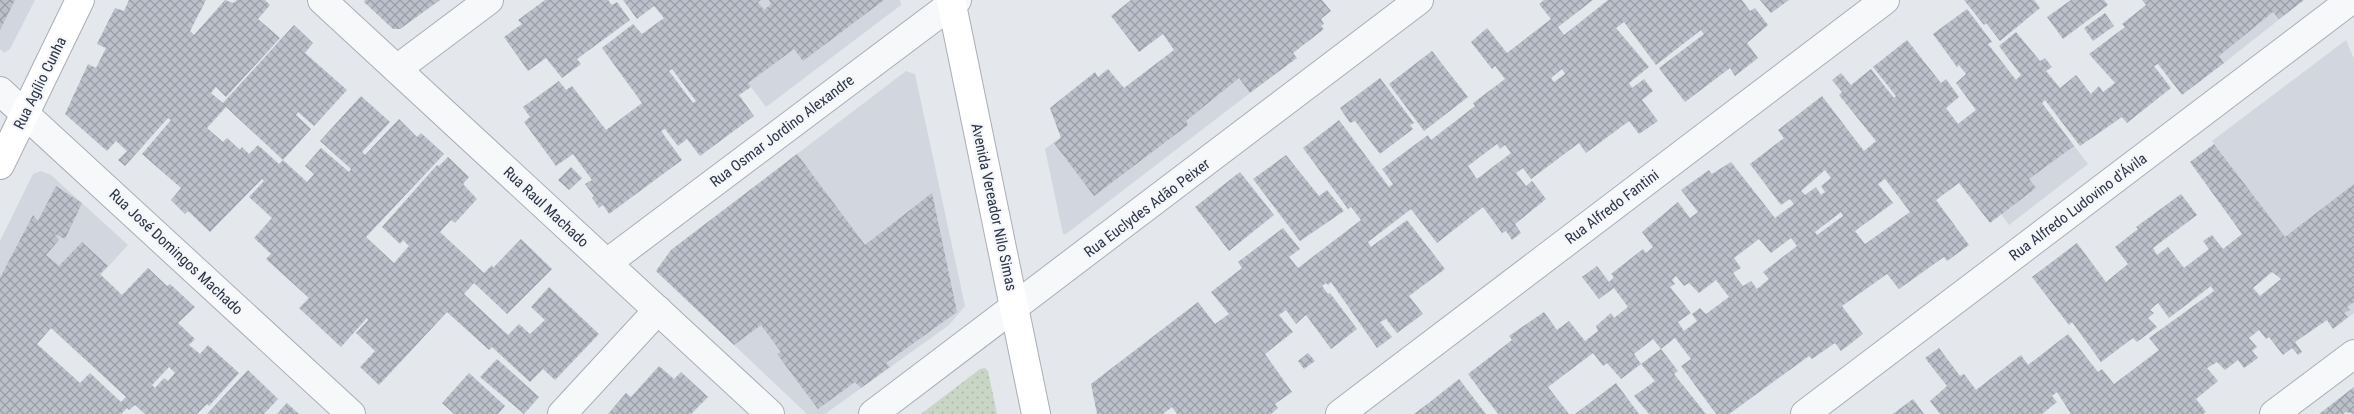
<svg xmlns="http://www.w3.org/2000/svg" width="2354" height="414" font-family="'Roboto Condensed',sans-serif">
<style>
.built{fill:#d2d6de}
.park{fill:url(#park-dots)}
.building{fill:url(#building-cross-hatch);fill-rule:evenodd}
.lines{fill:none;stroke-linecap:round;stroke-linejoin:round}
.minor-casing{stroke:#a9aeb7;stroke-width:30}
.secondary-casing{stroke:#a9aeb7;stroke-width:30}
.minor{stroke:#f7f8fa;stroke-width:28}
.secondary{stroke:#fff;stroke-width:28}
.labels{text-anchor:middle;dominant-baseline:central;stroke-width:4.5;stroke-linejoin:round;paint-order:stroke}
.street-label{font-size:15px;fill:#2b3445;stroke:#f4f6f9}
</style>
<defs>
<pattern id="park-dots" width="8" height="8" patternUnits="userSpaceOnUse" patternTransform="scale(1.25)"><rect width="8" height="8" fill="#c9d6c5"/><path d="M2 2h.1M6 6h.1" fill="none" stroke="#adb8ab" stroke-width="1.8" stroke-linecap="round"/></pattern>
<pattern id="building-cross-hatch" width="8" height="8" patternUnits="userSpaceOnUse" patternTransform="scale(1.25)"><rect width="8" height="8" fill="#bbc0ca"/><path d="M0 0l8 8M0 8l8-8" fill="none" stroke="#989da6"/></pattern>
</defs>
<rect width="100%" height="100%" fill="#e4e7ec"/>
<g class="built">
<polygon points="0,0 35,0 10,49 4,53 0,49"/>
<polygon points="723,0 900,0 901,5 766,107 748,83"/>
<polygon points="2175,0 2304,0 2224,63"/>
<polygon points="1202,29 1250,93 1066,234 1063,234 1045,149"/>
<polygon points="2346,40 2354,59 2354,313 2333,329 2327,320 2300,258 2212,141"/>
<polygon points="906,71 915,74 965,306 949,325 825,414 807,414 656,271 671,250"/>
<polygon points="2021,76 2088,164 2009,225 2001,214 1930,145"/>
<polygon points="41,171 51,175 128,245 0,384 0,241 33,174"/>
</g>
<polygon class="park" points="985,368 988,371 997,414 921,414 980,369"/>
<g class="building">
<polygon points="0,0 15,0 0,30"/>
<polygon points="129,0 206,0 190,31 194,35 225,0 233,3 237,0 265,0 270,5 258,19 280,38 226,97 216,87 211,93 223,103 294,25 313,43 305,53 347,90 314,126 298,112 296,115 311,129 283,160 226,107 207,128 223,142 227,138 240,150 242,147 249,154 258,145 279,164 283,160 307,182 314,174 305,166 321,148 349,172 351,169 320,141 361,96 390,122 362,152 365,155 399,119 417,137 421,133 444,154 366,237 394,263 409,246 403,240 400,244 382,227 437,165 439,166 448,157 469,177 463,184 477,199 455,223 451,220 440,232 484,273 492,265 493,268 521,239 552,269 507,314 474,283 464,294 508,335 519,324 530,334 545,320 531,307 549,287 599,334 555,380 543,369 530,382 492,347 489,350 447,312 379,385 360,367 375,351 356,333 368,320 367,318 341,347 299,308 309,298 266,259 271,254 254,238 272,218 249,197 264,181 262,179 210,232 188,211 185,214 171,200 181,188 142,154 171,120 168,118 125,166 118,160 127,151 116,141 107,151 65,114 88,64 96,68 106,48 97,44 115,8 124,11"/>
<polygon points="365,0 440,0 400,29 393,29 364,2"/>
<polygon points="545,0 608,0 612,5 617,2 630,20 577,59 581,64 562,78 546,58 528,71 504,37 522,24 518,20"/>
<path d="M623,0h138l-3,2 6,8 7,-6 -2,-4h115l-81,61 -9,-12 -46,34 3,4 -12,8 15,21 -54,40 -13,-17 -9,7 -13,-17 -4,2 21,29 -73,54 -6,-9 -4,3 -7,-10 2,-2 -9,-12 7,-4 -19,-26 -17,12 -32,-44 6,-5 -7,-10 36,-26 7,9 6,-4 34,44 36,-27 -40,-55 31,-24 9,10 22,-16 -10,-12 -17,13zM672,69l24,32 -3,2 -24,-32z"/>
<polygon points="1131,0 1322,0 1331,11 1321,19 1324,24 1321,26 1324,29 1293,53 1297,58 1250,93 1239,78 1186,121 1188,125 1094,196 1054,143 1061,138 1050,108 1095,72 1098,77 1108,69 1124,88 1174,50 1163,34 1139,52 1111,16"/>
<path d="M1544,0h49l-35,27 6,8 44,-35h134l8,11 5,-3 13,17 -21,18 11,15 -23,18 -5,-8 -45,34 -26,-34 45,-34 -3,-4 -45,35 -32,-43 -8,6 33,39 -20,16 3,5 12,-9 9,12 -11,9 16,21 -19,13 -10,-13 -43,32 -7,-10 -48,36 -8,-11 -7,5 10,13 6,-5 14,18 -31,25 6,9 -9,7 -6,-9 -4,2 -19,-26 -46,36 -26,-34 -43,33 3,5 36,-27 38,49 -36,27 14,18 -26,19 -11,-14 -6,3 12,15 -15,11 -46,-66 -3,3 -2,-2 -4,3 6,8 2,-1 27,36 -26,20 -25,-34 -10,9 -10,-14 -7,5 14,17 -28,22 27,38 -17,12 3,4 -7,6h-94l-5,-7 -9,7h-66l-6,-30 107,-82 17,22 14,-10 -18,-22 31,-24 -4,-6 45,-34 17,21 -11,8 9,11 63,-48 -10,-13 -3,2 -45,-61 36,-28 50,67 4,-3 -11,-15 46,-34 3,5 44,-34 -2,-3 32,-24 -10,-13 -3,3 -21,-27 16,-14 20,25 44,-34 -12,-15zM1562,69l3,5 -11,8 -3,-4zM1497,144l3,5 5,-4 6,8 -34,26 -9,-13z"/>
<polygon points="1760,0 1789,0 1771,13"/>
<polygon points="1964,0 2034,0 2040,8 2000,41 1986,23 1984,25"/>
<polygon points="2071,0 2104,0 2108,5 2063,39 2047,17"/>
<path d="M2142,0h162l-25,19 -6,-7 -54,44 5,7 -42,32 -24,-31 -4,2 17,22 -44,35 -5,-6 -42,29 -35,-46 -3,3 32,43 -45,33 7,9 -46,35 -31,-40 -23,17 33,45 -22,16 -3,-4 -45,32 -12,-15 -45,32 21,28 -22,17 -6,-8 -23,16 -3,-3 -80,58h-13l-35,-48 10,-7 -16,-21 -14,11 17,22 -4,3 32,40h-57l-15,-18 21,-15 -14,-17 20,-15 -8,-10 -19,15 7,10 -20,15 -14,-16 -4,3 -10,-13 -45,34 21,27h-71l-30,-40 44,-34 -3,-4 35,-24 13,18 12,-9 16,20 13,-10 -2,-5 15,-13 3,5 14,-11 -14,-19 -15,11 -17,-22 15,-11 12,16 5,-5 -3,-3 32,-25 3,4 7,-6 -11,-15 36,-30 12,16 8,-6 -17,-22 28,-20 3,4 19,-12 44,56 19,-14 -4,-5 -9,6 -31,-41 34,-26 -6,-8 44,-34 42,55 12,-10 -37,-46 3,-3 -10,-12 9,-7 10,12 20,-16 23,29 2,-2 -23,-29 34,-27 34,43 5,-4 13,18 -13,11 12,16 18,-14 -20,-27 10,-9 -7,-9 -2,2 -24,-33 34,-25 25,33 -4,2 28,36 5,-5 -22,-29 17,-14 24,29 5,-3 7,9 -6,4 14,17 16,-13 15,19 8,-8 4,6 12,-9 -26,-29 36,-27 -3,-3 24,-19zM1825,170l6,8 -10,8 4,6 -4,3 -5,-8 -11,8 -4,-4zM1885,179l25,33 -45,32 -10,-13 38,-28 -15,-19zM1841,212l2,4 -26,19 -2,-3zM1791,238l6,8 -34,26 6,7 -12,10 -6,-8 -8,5 -10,-13 8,-5 -7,-10 25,-19 12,14zM1676,276l8,10 5,-3 10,10 17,-13 13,17 -23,17 -6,-6 -8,6 5,7 -13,10 -6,-9 13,-9 -21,-26 5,-3 -3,-4z"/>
<polygon points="2105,13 2114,26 2093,41 2084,28"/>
<polygon points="1432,51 1468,97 1424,131 1389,84"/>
<polygon points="1380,78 1414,123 1410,125 1413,129 1380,154 1355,121 1350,123 1340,108"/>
<path d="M2214,144l71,93 69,-53v118l-7,5 3,3 -6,3 4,4 -15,12 -6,-9 -32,22 7,10 -4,3 -6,-7 -9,7 -14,-18 -3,2 -7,-9 -10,8 8,9 -5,4 6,7 -14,10 -6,-8 -13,10 -8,-8 -10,6 11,13 -22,18 10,13 -3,2h-132l-14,-22 -5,4 5,6 -15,12h-102l-10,-13 17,-15 -22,-28 14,-10 21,28 4,-2 12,16 45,-35 7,10 40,-31 30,38 4,-3 12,15 45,-34 -10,-12 65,-47 -3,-5 -42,32 -11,-15 -8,7 4,3 -6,5 9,9 -20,15 -4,-4 -32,24 -29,-40 -3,3 -37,-48 45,-34 29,39 22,-18 -13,-17 23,-18 -2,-2 45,-33 16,21 -44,33 4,7 11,-8 16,21 25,-19 -6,-8 9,-6 11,14 19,-15 -52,-72zM2272,272l9,7 -21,17 -7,-8z"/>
<polygon points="797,154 865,245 932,193 957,312 886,363 890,367 861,388 855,382 818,409 777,354 781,352 761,325 734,345 656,271 671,250"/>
<polygon points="1286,155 1319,196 1327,190 1344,211 1300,241 1253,179"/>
<polygon points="571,167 582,178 569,190 558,180"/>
<polygon points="1240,172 1274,215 1229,251 1195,207"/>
<path d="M56,186l26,17 -17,36 -11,-5 5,6 -13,15 13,11 23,-24 26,24 -8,8 22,21 26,-27 19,18 3,-2 25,23 -17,16 17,16 -6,6 11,9 8,-9 31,28 -30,33 -2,-2 -10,10h-52l-10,-9 -6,5 -2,-2 -6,6h-121v-136l33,-63 5,6zM51,328l75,69 -5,5 -31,-29 -10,10 -43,-39zM169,367l6,6 -7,8 -4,-3 -9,10 -3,-3z"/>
<polygon points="1308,353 1315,361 1304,369 1298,361"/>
<polygon points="497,359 539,397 524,414 480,377"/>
<polygon points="659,366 674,379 681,372 708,397 691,414 608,414 626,393 631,397"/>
<polygon points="248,370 278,399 264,414 207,414"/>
<polygon points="469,373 505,406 498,414 454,414 442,403"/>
<polygon points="1459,379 1486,414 1414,414 1430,402"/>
<polygon points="1616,383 1639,414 1575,414"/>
<polygon points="2354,387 2354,414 2346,412 2343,414 2319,414"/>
<polygon points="1913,399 1924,414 1893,414"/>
<polygon points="287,403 299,414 277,414"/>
</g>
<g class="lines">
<g class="minor-casing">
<g id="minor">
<polyline points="322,0 770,414"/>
<polyline points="397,69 489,0"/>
<polyline points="0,91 351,414"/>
<polyline points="607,263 957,0"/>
<polyline points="562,414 658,310"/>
<polyline points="873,414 1419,0"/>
<polyline points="1340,414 1885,0"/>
<polyline points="1805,414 2351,0"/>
<polyline points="2274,414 2354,354"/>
</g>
</g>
<g class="secondary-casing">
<g id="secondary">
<polyline points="951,0 1036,414"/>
<polyline points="0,165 80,0"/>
</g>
</g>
<use href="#minor" class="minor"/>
<use href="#secondary" class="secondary"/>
</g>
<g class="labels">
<g class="street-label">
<text transform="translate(40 83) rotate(-64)">Rua Agílio Cunha</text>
<text transform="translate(782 131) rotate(-37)">Rua Osmar Jordino Alexandre</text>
<text transform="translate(546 207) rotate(43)">Rua Raul Machado</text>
<text transform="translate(994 207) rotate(78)">Avenida Vereador Nilo Simas</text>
<text transform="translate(1612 207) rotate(-37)">Rua Alfredo Fantini</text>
<text transform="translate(2078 207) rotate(-37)">Rua Alfredo Ludovino d'Ávila</text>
<text transform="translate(1147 208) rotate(-37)">Rua Euclydes Adão Peixer</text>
<text transform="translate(176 252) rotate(43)">Rua José Domingos Machado</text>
</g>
</g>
</svg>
